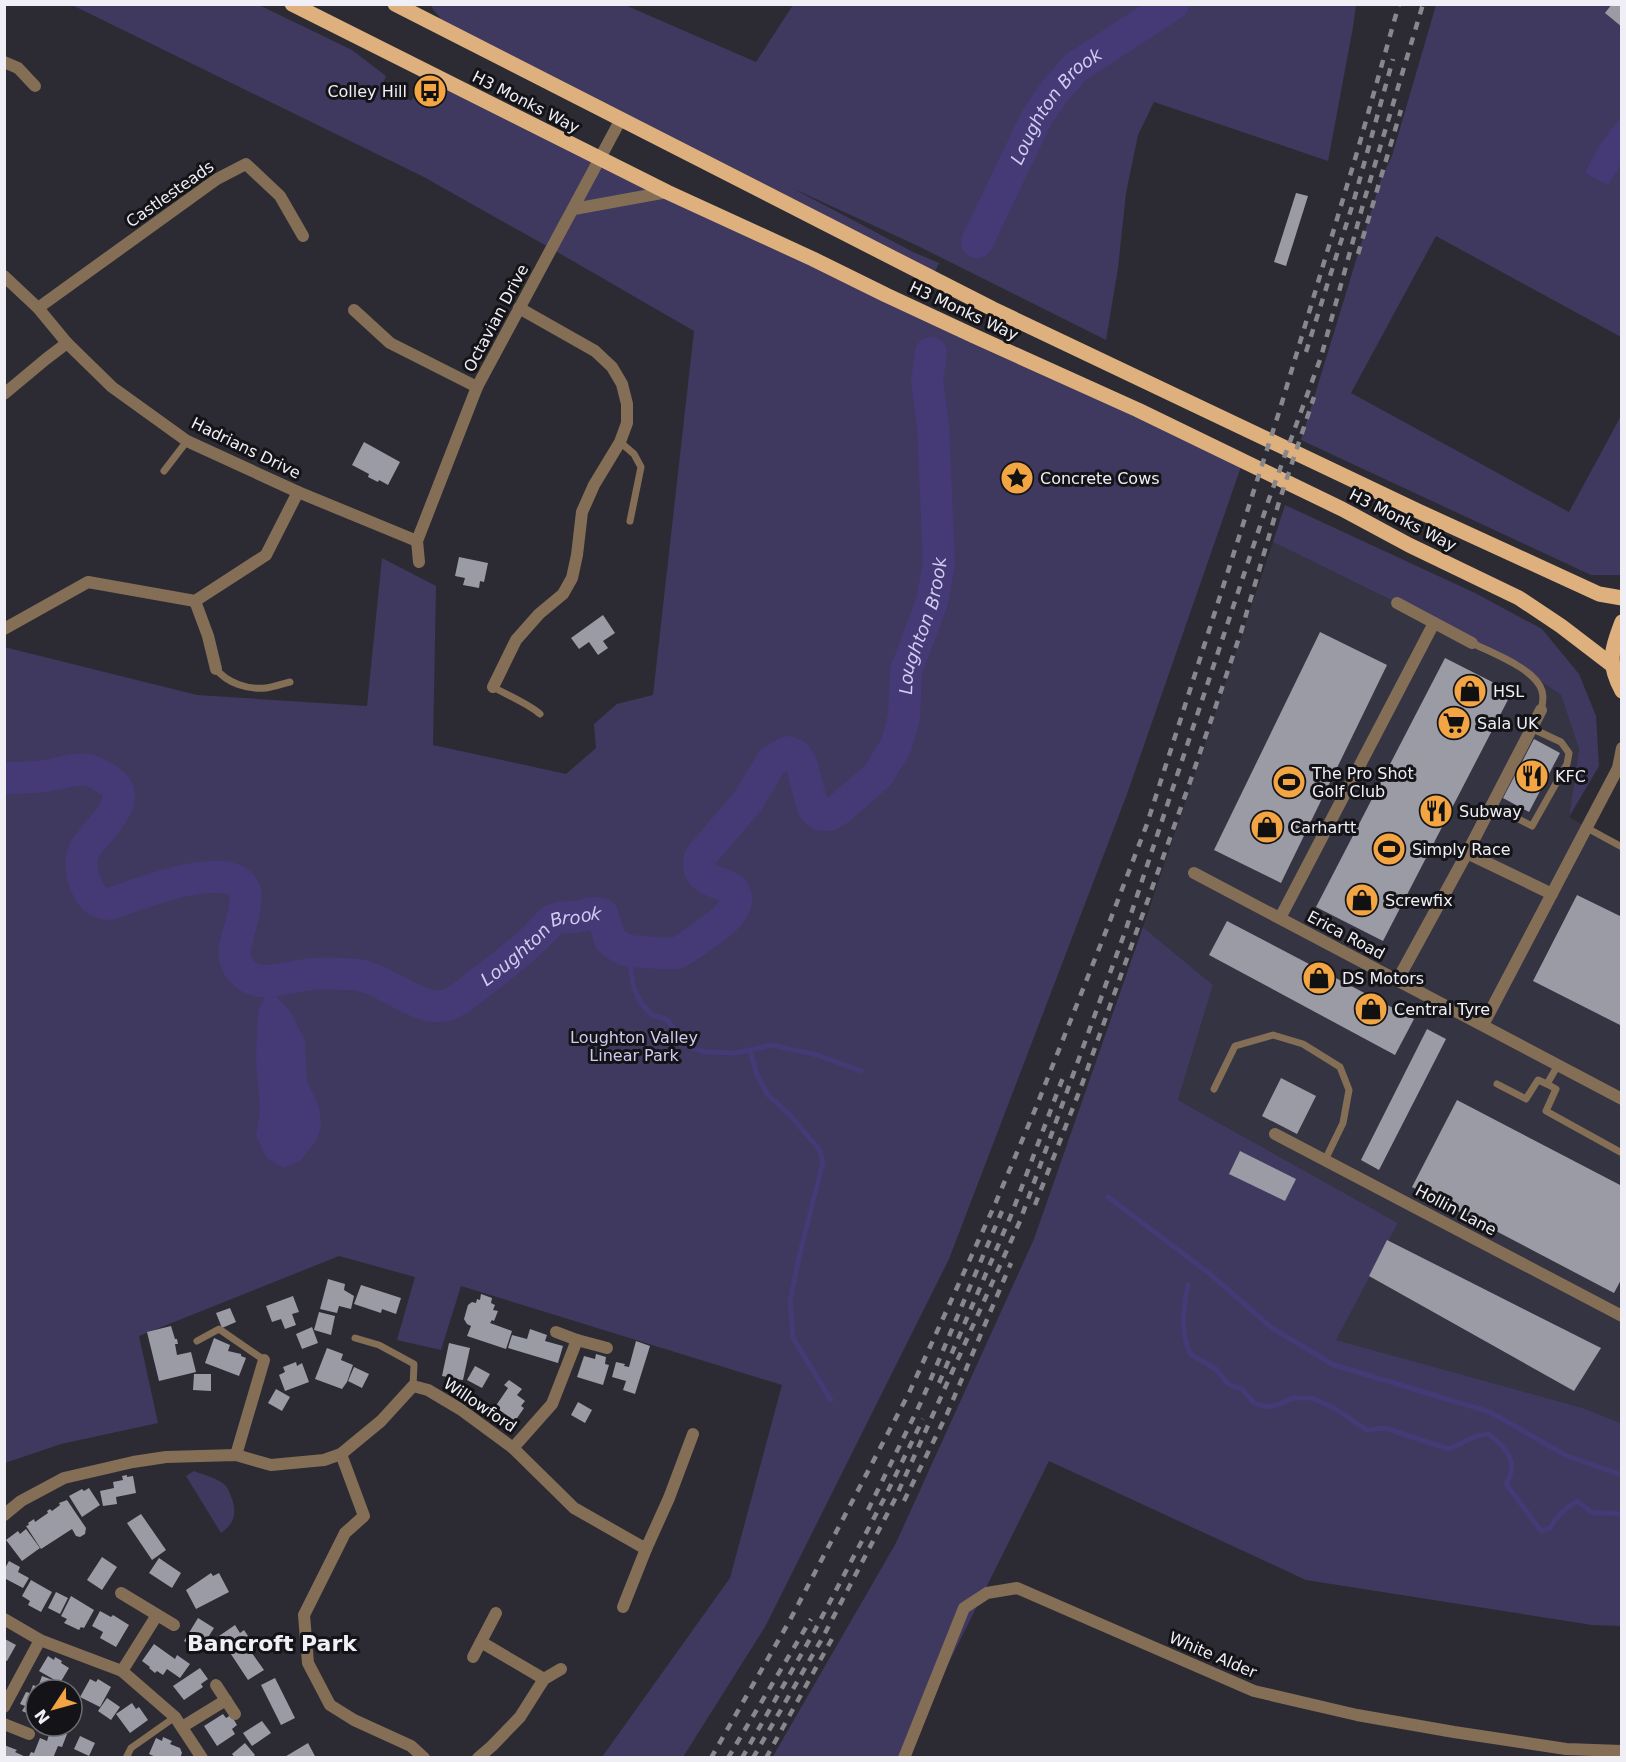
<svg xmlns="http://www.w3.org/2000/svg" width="1626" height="1762" font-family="'DejaVu Sans',sans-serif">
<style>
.built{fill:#353442}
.green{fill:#3f395f}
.water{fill:#453a76}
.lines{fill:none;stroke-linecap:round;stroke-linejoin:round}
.stream{stroke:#453a76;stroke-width:5}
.river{stroke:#453a76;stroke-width:32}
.building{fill:#9b9ba5}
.service{stroke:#846e56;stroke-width:7}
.minor{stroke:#846e56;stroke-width:12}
.primary{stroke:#ddb07e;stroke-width:15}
.rail{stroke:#88878e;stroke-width:4.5;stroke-dasharray:8 8;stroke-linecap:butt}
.labels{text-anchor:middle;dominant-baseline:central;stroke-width:6;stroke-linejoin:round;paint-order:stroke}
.poi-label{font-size:16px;fill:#efeff5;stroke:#141418;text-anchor:start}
.street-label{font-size:16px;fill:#efeff5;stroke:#141418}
.park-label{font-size:16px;fill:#cecbf0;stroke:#141418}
.water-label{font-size:18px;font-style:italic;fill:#cfcbf1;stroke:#141418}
.district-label{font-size:22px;font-weight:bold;fill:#efeff5;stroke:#141418}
</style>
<rect width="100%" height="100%" fill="#2c2b33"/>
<polygon class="built" points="1273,542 1397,603 1526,671 1561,695 1579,749 1569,817 1621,847 1621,1423 1583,1408 1335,1340 1398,1223 1178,1100 1213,985 1143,927"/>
<g class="green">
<polygon points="433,4 625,5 756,62 793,5 1356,5 1353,27 1328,161 1154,102 1138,135 1126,193 1118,268 1106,340 916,245 792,188 913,252 939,263 933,276 454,35 432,8"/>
<polygon points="72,5 259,5 352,50 386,76 383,83 411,101 430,74 1243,461 1127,794 949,1259 765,1627 683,1757 602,1757 730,1578 782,1385 461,1286 441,1350 397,1340 415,1277 339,1256 139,1336 158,1423 61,1444 5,1463 4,647 197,695 367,706 382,558 436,586 433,745 566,774 596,748 594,724 617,704 653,695 694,331 552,249 422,176"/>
<polygon points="1436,5 1621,5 1621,337 1436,236 1351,393 1569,512 1621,416 1621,575 1591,575 1301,440 1381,179 1392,156"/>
<polygon points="1285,505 1475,593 1542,629 1579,674 1596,716 1599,766 1569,817 1579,749 1561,695 1526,671 1397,603 1273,542"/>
<polygon points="1143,927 1213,985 1178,1100 1398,1223 1336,1340 1583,1408 1621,1423 1621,1626 1592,1625 1306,1580 1049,1461 902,1757 772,1758 896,1543 1034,1239"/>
<path d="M194,1471c10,4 24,7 32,15 3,4 4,9 6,13 5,15 2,25 -11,34l-35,-57z"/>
</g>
<g class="water">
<path d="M1621,119v45l-13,21 -23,-12c10,-21 20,-39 36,-54z"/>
<polygon points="274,994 292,1014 305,1041 307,1081 319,1107 321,1126 316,1141 300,1161 283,1168 266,1157 256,1135 260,1113 256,1058 258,1011 266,996"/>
</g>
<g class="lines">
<g class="stream">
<polyline points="627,951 634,988 640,1002 652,1015 666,1019 673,1027 680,1038 690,1047 705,1052 736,1053 772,1045 817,1055 861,1071"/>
<polyline points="750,1050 757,1075 768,1095 790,1115 819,1149 823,1162 800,1253 790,1301 793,1338 831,1400"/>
<polyline points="1108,1197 1210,1274 1272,1328 1334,1365 1490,1412 1567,1456 1622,1475"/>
<path d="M1188,1285c-5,26 -8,43 2,69l26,15 12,15 14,5 12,14 14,4 15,-4 9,-5h20l22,10 33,22 18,-2 64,21 27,-13 13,-2c17,15 31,27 17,50l35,47 9,-3c7,-13 15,-19 27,-27l16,12h20l9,2"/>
</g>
<g class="river">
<path id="s1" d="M977,242l60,-125 18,-26 21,-24 97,-63"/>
<path id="s2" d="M4,778c14,0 28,0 42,-2 11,-2 30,-8 40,-6 9,1 18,7 25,12 26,19 -20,53 -27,69 -5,10 -2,26 3,36 6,12 9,16 23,17 23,-8 124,-49 135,-12 3,14 -7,41 -10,55 -3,17 9,33 28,34 16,0 33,-5 49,-7 12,-1 25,0 37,0 34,0 69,40 98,31 11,-4 21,-12 30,-20 21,-15 41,-31 60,-49 5,-5 10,-12 16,-16 7,-4 15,-2 23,-3 10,-2 16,-6 26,-3l8,26c5,3 11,9 16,10 4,2 47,4 51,3 7,-3 44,-29 50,-36 4,-4 8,-9 9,-16 3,-25 -44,-10 -36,-44l48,-56 24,-40 16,-9 7,3 6,8 12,45 7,6 9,1 9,-5 40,-35 18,-29 8,-29 2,-46 26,-69 7,-39 -6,-138 -6,-43 4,-29"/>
</g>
</g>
<g class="building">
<polygon points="1612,4 1622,4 1622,27 1605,13"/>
<polygon points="1296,193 1308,196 1286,266 1274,262"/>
<polygon points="364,442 400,462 388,485 379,480 378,482 368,477 369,474 352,465"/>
<polygon points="459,557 488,563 484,582 480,581 479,588 463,585 465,578 455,576"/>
<polygon points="603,615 615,633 603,641 608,648 598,655 589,642 579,649 571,638"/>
<polygon points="1320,632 1387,665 1281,883 1214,850"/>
<polygon points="1445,658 1512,692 1383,941 1316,907"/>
<polygon points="1534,739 1560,753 1529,812 1503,798"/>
<polygon points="1577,895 1622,917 1622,1026 1533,981"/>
<polygon points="1227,921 1414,1019 1395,1055 1209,955"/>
<polygon points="1427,1029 1446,1039 1379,1170 1361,1160"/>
<polygon points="1281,1078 1316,1096 1297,1134 1262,1116"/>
<polygon points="1457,1100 1622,1186 1622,1278 1614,1293 1412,1187"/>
<polygon points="1240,1151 1296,1179 1285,1201 1229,1174"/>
<polygon points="1387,1240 1601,1348 1574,1391 1369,1276"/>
<polygon points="328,1279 345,1284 344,1290 354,1296 351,1309 339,1306 337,1313 320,1309"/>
<polygon points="361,1285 401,1298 396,1314 382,1309 381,1313 354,1304"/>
<polygon points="481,1294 492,1298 491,1303 495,1305 493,1310 498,1311 494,1321 492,1320 490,1323 512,1331 506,1349 467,1336 471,1326 467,1324 464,1319 468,1305 472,1302 476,1303 477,1299 480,1300"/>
<polygon points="293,1296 299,1312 292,1314 296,1325 285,1329 281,1319 272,1322 266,1306"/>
<polygon points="230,1308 236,1322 222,1328 216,1313"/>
<polygon points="319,1312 335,1316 331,1335 314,1330"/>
<polygon points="171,1326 175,1339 177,1339 178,1344 175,1344 177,1355 191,1352 196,1372 159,1381 147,1332"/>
<polygon points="312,1327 318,1343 302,1349 296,1334"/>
<polygon points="530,1329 547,1335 545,1341 563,1346 558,1363 508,1348 512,1335 527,1339"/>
<polygon points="214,1338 230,1345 228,1351 241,1354 241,1356 246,1358 239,1376 205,1363"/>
<polygon points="636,1341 650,1346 635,1394 623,1390 626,1381 612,1377 616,1362 625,1364 624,1366 629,1367"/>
<polygon points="449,1343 470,1348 463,1380 456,1379 456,1382 448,1380 448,1377 442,1376"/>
<polygon points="327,1348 343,1354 341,1360 353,1365 347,1382 342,1389 315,1379"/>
<polygon points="596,1354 606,1357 605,1364 609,1365 603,1385 577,1377 584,1356 595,1359"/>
<polygon points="296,1362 297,1366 302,1363 309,1382 285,1391 279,1375 285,1372 283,1367"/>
<polygon points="475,1366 490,1374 482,1388 467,1380"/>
<polygon points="354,1367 369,1374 362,1388 348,1381"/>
<polygon points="194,1374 211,1374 211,1391 193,1390"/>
<polygon points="509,1380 522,1389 517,1395 525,1401 521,1406 524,1408 515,1421 495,1407 508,1388 504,1385"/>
<polygon points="276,1389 290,1397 282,1411 268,1403"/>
<polygon points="578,1402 592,1410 585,1423 571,1415"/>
<polygon points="127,1475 127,1477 133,1476 136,1493 116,1497 117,1504 103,1506 100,1491 114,1488 113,1482 123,1480 122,1476"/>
<polygon points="89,1488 100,1505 82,1517 69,1496 82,1489 84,1491"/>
<polygon points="67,1500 86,1528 85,1534 80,1537 76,1536 72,1529 41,1549 26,1526 29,1525 28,1523 34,1519 35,1522 48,1513 47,1511 50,1509 52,1511 60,1505 59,1503"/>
<polygon points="141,1514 166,1550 152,1560 127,1523"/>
<polygon points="26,1529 40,1548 22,1561 6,1540 18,1531 20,1534"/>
<polygon points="102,1557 117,1567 102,1590 87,1580"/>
<polygon points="159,1558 181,1573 172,1588 149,1573"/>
<polygon points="9,1561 20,1567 18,1572 29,1578 23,1588 4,1578 4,1570"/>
<polygon points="211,1573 213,1576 219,1573 229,1592 196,1609 186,1590"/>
<polygon points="31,1580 52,1592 41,1612 28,1605 30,1601 22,1596"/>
<polygon points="56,1592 68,1598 60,1614 48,1608"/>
<polygon points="71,1596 94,1610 84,1628 81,1627 79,1630 64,1623 67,1619 61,1616"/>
<polygon points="100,1611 111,1617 113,1615 129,1625 116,1647 100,1638 103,1632 92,1626"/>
<polygon points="198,1618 214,1628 200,1650 184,1641"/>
<polygon points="235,1625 240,1633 244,1630 252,1642 248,1644 249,1649 264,1670 248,1680 219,1636"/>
<polygon points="5,1639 16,1645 7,1661 5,1660"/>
<polygon points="154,1644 175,1659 177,1655 190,1664 180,1678 167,1669 163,1675 157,1671 155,1673 149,1668 150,1667 142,1661"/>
<polygon points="48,1656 54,1660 55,1657 62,1661 61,1663 69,1668 60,1683 39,1671"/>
<polygon points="200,1668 208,1679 201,1684 203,1687 184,1700 173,1686"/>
<polygon points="42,1676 58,1682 54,1690 36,1690 36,1717 22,1711 25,1706 20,1704 26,1692 30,1693 33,1685 38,1687"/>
<polygon points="275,1678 295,1718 281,1725 261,1685"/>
<polygon points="90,1679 96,1682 98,1679 111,1687 100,1707 80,1697"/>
<polygon points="107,1698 120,1707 111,1720 98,1711"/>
<polygon points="132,1703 136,1709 139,1707 148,1720 130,1733 116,1714"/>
<polygon points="223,1714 226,1718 231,1715 237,1725 232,1729 235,1734 217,1746 204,1726"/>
<polygon points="262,1721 271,1733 252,1746 243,1733"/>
<polygon points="51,1728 67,1734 62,1747 58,1746 53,1758 28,1758 31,1752 34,1753 40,1738 47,1741"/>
<polygon points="80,1736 95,1743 89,1756 74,1749"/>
<polygon points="163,1737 172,1741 170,1744 180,1748 182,1753 180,1758 158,1758 149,1754 156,1738 162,1741"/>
<polygon points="245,1743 255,1755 252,1758 235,1758 232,1754"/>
<polygon points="308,1743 316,1758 283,1758"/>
<polygon points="4,1745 17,1750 15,1752 28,1758 4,1758"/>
</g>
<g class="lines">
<g class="service">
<polyline points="620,442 634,454 641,467 630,521"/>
<polyline points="164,471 187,441"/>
<path d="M1472,643c20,10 64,26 70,48 2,7 1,12 -1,19"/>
<path d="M216,669c11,14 32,21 50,19 8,-1 16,-4 24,-6"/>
<path d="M493,687c14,8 36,17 47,27"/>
<polyline points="1491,805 1532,826 1567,764 1569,753 1561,742 1533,729"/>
<polyline points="1587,828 1622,847"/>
<polyline points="1558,1065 1547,1084 1556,1089 1546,1111 1622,1153"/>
<polyline points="1497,1084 1526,1099 1538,1080 1547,1084"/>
<polyline points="1214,1089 1235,1046 1273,1035 1303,1044 1340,1067 1349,1090 1343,1123 1325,1160"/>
<polyline points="355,1338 379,1345 414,1364 413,1386"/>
<polyline points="197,1341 219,1329 264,1360"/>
<polyline points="126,1758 131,1748 175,1717"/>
</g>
<g class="minor">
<polyline points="4,62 18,68 35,86"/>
<polyline points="574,209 667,192"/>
<polyline points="4,276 38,308 67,343 112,387 187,441 298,492 417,541"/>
<polyline points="38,308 217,179 246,164 280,196 303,236"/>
<polyline points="354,310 390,343 477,387"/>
<polyline points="4,394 46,359 67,343"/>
<polyline points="419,562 417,541 477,387 621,119"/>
<polyline points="195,601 208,636 216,669"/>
<polyline points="1397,603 1472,643"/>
<polyline points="4,629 88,582 195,601 266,555 298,492"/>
<polyline points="493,687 516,640 539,614 563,594 572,578 577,555 582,512 594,485 620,442 627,423 627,404 622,384 612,367 595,351 519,308"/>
<polyline points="1467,853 1552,894"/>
<polyline points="1194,873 1622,1099"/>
<polyline points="1280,918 1434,623"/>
<polyline points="1397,981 1467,853 1541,710"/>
<polyline points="1483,1025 1618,768 1622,748"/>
<polyline points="1275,1134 1622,1316"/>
<polyline points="556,1332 577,1340 607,1348"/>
<polyline points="513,1448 552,1404 577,1340"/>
<polyline points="341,1454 364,1516 345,1533 304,1615 308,1663 330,1705 354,1720 411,1746 424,1758"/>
<polyline points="236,1455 264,1360"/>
<polyline points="4,1515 21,1501 64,1478 133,1462 166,1457 236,1455 271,1465 324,1460 341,1454 381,1421 413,1386 428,1390 460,1409 513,1448 574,1508 646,1549 669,1498 693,1434"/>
<polyline points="121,1593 174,1625"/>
<polyline points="623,1607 646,1549"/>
<polyline points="4,1619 40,1640 122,1671 175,1717 202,1758"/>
<polyline points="481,1642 544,1679"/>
<polyline points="473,1657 496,1613"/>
<polyline points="122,1671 157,1615"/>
<polyline points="216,1685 235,1714"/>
<polyline points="4,1707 40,1640"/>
<polyline points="4,1724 29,1734"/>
<polyline points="182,1727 226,1700"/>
<polyline points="478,1758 492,1746 520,1717 544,1679 561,1669"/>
<polyline points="904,1758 964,1608 987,1593 1017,1588 1254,1691 1357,1715 1454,1732 1566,1749 1622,1751"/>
</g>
<g class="primary">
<polyline points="292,4 667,192 813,259 886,295 974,336 1138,410 1342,509 1409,545 1519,598 1561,626 1612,665"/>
<polyline points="395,4 993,309 1418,511 1599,594 1622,598"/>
<path d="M1622,622c-11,28 -15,41 0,69"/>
</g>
<g class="rail">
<polyline points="1358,254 1401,110"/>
<polyline points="1306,352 1354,200 1393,59"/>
<polyline points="1035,1205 1081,1087 1190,782 1241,632 1279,502 1314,397"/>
<polyline points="939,1383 1012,1213 1065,1072"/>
<polyline points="904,1501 947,1414 1011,1263"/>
<polyline points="868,1510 922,1400 1002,1211"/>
<polyline points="711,1758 790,1620 909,1393 996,1202 1037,1105 1108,926 1147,824 1280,409 1358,149 1399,4"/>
<polyline points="728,1758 811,1619"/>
<polyline points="742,1758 814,1632 885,1497 923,1419"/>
<polyline points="753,1758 823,1637 895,1499 1020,1221 1126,929 1269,499 1321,357 1364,201 1423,4"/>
<polyline points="766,1758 833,1637"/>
</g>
</g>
<defs>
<g id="bus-disc" transform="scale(1.725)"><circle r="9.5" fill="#f2a542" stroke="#141418"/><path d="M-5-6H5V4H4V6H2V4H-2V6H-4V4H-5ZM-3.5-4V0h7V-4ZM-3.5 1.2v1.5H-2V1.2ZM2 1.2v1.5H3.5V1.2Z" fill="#111"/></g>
<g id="sight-disc" transform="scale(1.725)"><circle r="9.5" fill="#f2a542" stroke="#141418"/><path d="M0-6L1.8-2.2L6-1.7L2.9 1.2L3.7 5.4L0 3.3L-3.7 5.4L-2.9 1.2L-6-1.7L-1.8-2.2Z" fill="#111"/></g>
<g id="shop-disc" transform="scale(1.725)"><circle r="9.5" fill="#f2a542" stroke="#141418"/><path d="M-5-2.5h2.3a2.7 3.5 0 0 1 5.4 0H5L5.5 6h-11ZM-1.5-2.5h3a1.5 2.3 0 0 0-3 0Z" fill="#111"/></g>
<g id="supermarket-disc" transform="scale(1.725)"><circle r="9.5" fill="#f2a542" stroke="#141418"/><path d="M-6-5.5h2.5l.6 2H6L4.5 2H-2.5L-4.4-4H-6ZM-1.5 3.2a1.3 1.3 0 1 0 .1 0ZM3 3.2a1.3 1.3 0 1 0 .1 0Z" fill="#111"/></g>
<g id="restaurant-disc" transform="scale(1.725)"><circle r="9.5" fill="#f2a542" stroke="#141418"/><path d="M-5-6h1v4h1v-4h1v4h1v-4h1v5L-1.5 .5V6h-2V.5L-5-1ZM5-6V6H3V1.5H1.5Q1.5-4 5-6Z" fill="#111"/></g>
<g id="stadium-disc" transform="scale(1.725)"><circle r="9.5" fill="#f2a542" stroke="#141418"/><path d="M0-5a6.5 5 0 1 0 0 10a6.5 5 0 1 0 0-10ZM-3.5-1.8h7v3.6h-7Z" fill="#111"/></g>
</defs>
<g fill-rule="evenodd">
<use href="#bus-disc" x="430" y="91"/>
<use href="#sight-disc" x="1017" y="478"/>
<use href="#shop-disc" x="1470" y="691"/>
<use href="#supermarket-disc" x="1454" y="723"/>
<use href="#restaurant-disc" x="1532" y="776"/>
<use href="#stadium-disc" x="1289" y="782"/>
<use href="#restaurant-disc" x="1436" y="811"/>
<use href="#shop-disc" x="1267" y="827"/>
<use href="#stadium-disc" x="1389" y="849"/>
<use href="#shop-disc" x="1362" y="900"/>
<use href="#shop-disc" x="1319" y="978"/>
<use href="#shop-disc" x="1371" y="1009"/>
</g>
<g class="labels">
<g class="poi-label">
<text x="407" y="91" text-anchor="end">Colley Hill</text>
<text x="1040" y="478">Concrete Cows</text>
<text x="1493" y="691">HSL</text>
<text x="1477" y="723">Sala UK</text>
<text x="1312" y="773">The Pro Shot<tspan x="1312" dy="18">Golf Club</tspan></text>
<text x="1555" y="776">KFC</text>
<text x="1459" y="811">Subway</text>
<text x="1290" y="827">Carhartt</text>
<text x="1412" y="849">Simply Race</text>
<text x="1385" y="900">Screwfix</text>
<text x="1342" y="978">DS Motors</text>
<text x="1394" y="1009">Central Tyre</text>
</g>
<g class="street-label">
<text transform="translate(526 102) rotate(27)">H3 Monks Way</text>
<text transform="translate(170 194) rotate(-35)">Castlesteads</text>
<text transform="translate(964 311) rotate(25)">H3 Monks Way</text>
<text transform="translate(496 318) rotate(-62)">Octavian Drive</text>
<text transform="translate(246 448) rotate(26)">Hadrians Drive</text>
<text transform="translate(1403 520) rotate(27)">H3 Monks Way</text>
<text transform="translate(1346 935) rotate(28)">Erica Road</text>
<text transform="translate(1456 1210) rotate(28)">Hollin Lane</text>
<text transform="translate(480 1405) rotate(34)">Willowford</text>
<text transform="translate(1213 1655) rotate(23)">White Alder</text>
</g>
<g class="park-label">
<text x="634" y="1037">Loughton Valley<tspan x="634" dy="18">Linear Park</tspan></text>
</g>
<g class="water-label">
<text stroke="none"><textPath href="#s1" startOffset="159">Loughton Brook</textPath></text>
<text stroke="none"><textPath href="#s2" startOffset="1575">Loughton Brook</textPath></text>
<text stroke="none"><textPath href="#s2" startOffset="818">Loughton Brook</textPath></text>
</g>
<g class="district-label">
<text x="272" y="1643">Bancroft Park</text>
</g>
</g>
<rect width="1626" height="1762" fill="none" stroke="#efeff5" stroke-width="12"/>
<g transform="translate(54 1708) rotate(234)"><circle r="28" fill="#141418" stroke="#6c6c70" stroke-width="1.5"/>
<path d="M0-4.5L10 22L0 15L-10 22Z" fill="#f2a542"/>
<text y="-9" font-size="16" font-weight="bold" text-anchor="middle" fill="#efeff5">N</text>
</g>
</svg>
